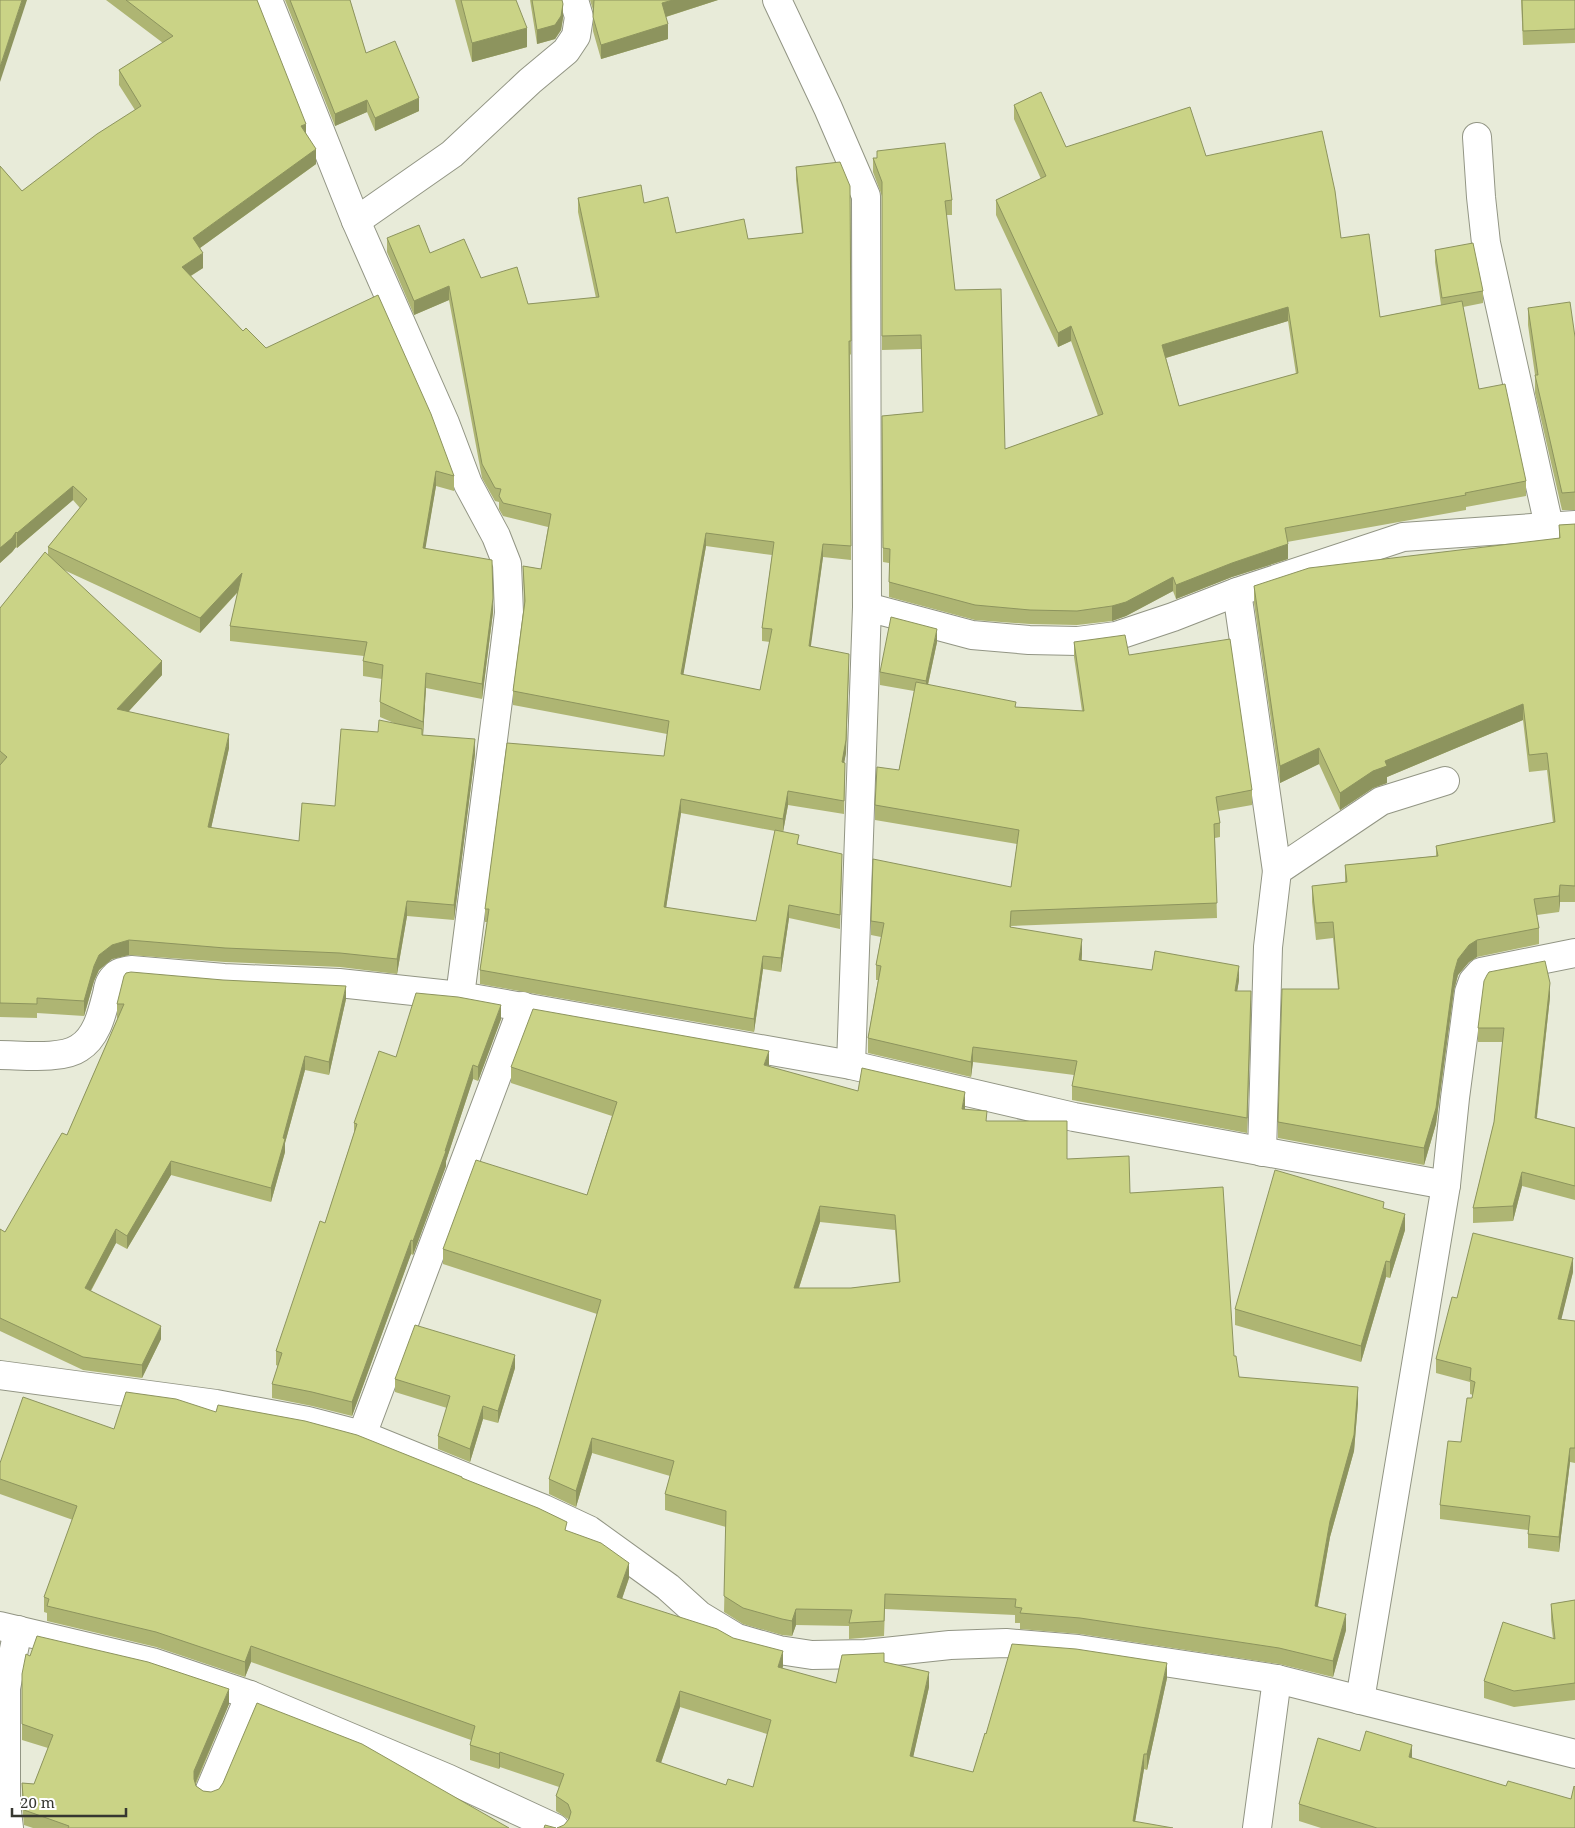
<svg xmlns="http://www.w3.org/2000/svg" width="1575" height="1828" font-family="'Noto Serif',serif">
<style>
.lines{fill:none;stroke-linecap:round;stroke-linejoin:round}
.street-casing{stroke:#929584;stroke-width:30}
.street{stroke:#fff;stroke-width:28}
.wall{fill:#aeb573;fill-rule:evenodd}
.shaded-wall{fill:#8d945e}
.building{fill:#cad386;stroke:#8d945e;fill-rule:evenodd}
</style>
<rect width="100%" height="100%" fill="#e8ebd9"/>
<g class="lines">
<g class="street-casing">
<g id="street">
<polyline points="268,0 356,221 445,423 468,484 496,536 507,564 509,613 505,646 460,996 851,1065 1074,1117 1446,1185"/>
<polyline points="777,0 828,108 866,196 867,607 851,1065"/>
<polyline points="1477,137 1481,197 1486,243 1549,526"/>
<polyline points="356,221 452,154 530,81 566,51 576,36 579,17 574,0"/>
<polyline points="1237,592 1277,871"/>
<polyline points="867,607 972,635 1029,640 1078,641 1116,636 1173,617 1237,592 1403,537 1575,525"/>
<path d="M0,1055c21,0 62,5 79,-7 18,-11 23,-35 28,-54 1,-6 2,-12 7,-17 4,-5 10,-6 17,-7l93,8 115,5 121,13"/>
<polyline points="1262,1152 1268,947 1277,871 1381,801 1445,781"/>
<polyline points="0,1375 216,1404 308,1421 362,1435 544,1509 589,1530 668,1587 699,1615 737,1638 779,1650 812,1655 866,1654 950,1645 1006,1643 1078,1649 1277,1679 1575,1754"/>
<polyline points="362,1435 523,1006"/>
<polyline points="0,1626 152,1662 250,1695 209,1792"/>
<polyline points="250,1695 449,1779 555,1828"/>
<polyline points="1360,1700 1446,1185 1455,1098 1469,992 1473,981 1481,972 1575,953"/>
<polyline points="9,1828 6,1804 6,1688 18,1630"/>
<polyline points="1257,1828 1277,1679"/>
</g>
</g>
<use href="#street" class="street"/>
</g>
<g class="wall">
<path d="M106,0h151l59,164 -116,84 3,20 -12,8 52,55 23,17 188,128v15l-18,-5 -11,62 68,64 -11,87 -56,-11 -3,47 52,19 -21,166 -47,-4 -10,58 -57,-7 -115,-5 -96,-7 -17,4 -13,11 -5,11 -10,35 -47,-3v5l-37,-1v-409l48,-53v-8l32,-39 -7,-8 -56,48 -1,-1 -4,5 -12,11v-397l22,25 113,-81 -16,-25v-15l44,-27zM64,570l136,63 38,-41 -8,34v15l134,15 -1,5v15l19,3 -2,23v15l14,6 -16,9 -43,74 -36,35 -88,-13 18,-80 -101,-36 34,-37z"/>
<polygon points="285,0 350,0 366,53 419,111 375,131 367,112 335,126"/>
<polygon points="455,0 516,0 527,47 472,62"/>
<polygon points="530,0 562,0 563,18 561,30 555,39 537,44"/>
<polygon points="590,0 718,0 666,17 668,39 601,59 593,31 593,10"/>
<polygon points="1521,0 1575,0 1575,43 1523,45"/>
<path d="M1014,105l52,42 140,9 135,82 39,79 61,-12 -6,-43v-12l48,41v12l-20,4 16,82 47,92v15l-60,11v3l-179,32 1,17 -56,18 -56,22 -3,-8 -47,25 -14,5 -35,4 -47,-1 -55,-4 -86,-23v-34l-6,-1 -1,-146 41,-4 -2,-63 -39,1v-154l-9,-24v-14h4v-7l75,49v15h-6l9,75 50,159 93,-33 -27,-75 -13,6 -62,-132v-15l45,-21 -27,-60zM1288,321l8,53 -117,32 -13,-48z"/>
<path d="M796,167l54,19 1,168 -1,1 1,205 -28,-3 -13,89 39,21 -3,86 -2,9 1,14 -1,38 -56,-9 -5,27 16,13 43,22 -2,62 -51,-11 -8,54 -18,-3 -9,63 -274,-48v-14l7,-48h-2v-13l179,-153 3,-22 -154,-29v-14l11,-87 -1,-38 18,3 7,-42 -45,-11 -4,-7v-7l-4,-1 -13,-23 -33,-178 -35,15 -27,-63v-14l43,15 51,25 47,26 68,-6 -18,-86v-14l66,5 32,30 72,6 54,-6 -6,-53zM706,546l66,9 -10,73v13l8,1 -10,48 -77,-15zM681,813l94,18 -19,90 -90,-13z"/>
<polygon points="1528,308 1575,337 1575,510 1562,510 1535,393 1535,375 1528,325"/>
<polygon points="1575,524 1575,902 1560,902 1559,912 1537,915 1539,928 1539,944 1477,957 1469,962 1458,975 1454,990 1436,1124 1424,1165 1278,1138 1278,1122 1338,989 1333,938 1316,940 1312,902 1312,886 1345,883 1345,865 1436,856 1436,846 1553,823 1547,770 1529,772 1523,720 1387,777 1387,783 1373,788 1340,810 1319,764 1280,783 1254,603 1254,586 1559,538 1559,525"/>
<polygon points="937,642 928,685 1016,707 1082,711 1074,657 1074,642 1129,655 1252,790 1252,805 1218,811 1220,823 1220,837 1215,838 1217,918 1011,926 1011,927 1082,954 1082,960 1152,970 1239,980 1237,991 1251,1005 1247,1133 1072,1100 1072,1086 1074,1075 973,1062 971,1077 868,1053 868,1038 878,980 876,980 876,965 881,937 871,935 871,921 1011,887 1017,844 875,820 875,805 899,770 914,691 880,685 880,672"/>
<polygon points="1550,997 1537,1118 1575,1128 1575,1200 1522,1186 1513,1221 1473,1223 1473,1208 1494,1122 1503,1042 1478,1042 1478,1028"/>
<polygon points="346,999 329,1075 305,1070 285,1143 285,1152 271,1202 171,1175 127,1249 116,1243 91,1291 161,1339 142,1378 83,1370 0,1331 0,1229 5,1232 67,1135 118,1018 117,1018 117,1004"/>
<polygon points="501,1019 478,1081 473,1079 446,1161 446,1166 413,1255 411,1254 352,1416 312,1406 272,1398 272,1384 278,1366 276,1365 276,1351 325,1223 354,1133 354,1123 396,1057"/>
<path d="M511,1067h258l89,24 107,17v1l22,12 80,38 63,34 104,163 5,21 119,26 -4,48 -24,86 -12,69 28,24 -13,47 -54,-13 -199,-30 -60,-5v-6h-5v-8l-130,-6 -1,27 -35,3v-13l-53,-1 -4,11 -10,-1 -39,-11 -19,-12 2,-85 -61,-17v-16l5,-18 -78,-23 -16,54 -27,-13v-15l48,-165 -154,-50v-15l144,-54 25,-79 -101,-33zM820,1222l75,8 4,52 -48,6h-52z"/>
<polygon points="1384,1209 1405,1230 1390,1278 1386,1277 1361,1362 1235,1325 1235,1309"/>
<polygon points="1573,1272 1561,1319 1575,1321 1575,1463 1570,1462 1559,1552 1528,1548 1528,1530 1440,1519 1440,1505 1461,1442 1473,1395 1470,1394 1470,1382 1436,1373 1436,1359 1457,1298"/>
<polygon points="515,1368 498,1423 483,1419 470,1462 438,1449 438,1436 447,1408 395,1392 395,1379"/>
<path d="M216,1412l246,67 105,52 62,47 -7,21 161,67 -1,3 54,14 48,-21 45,25 -16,70 60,15 13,-38 181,-56 -20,92 -3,-1 -9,52 -571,4 4,-5v-1l-12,-8v-15l3,-9 -59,-20 -1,2 -29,-9v-15l1,-5 -220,-78 -6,15 -89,-30 -109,-26v-8l-3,-1v-15l29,-77 -73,-26v-31l114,-34zM680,1707l87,27 -14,53 -27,-2 -65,-22z"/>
<polygon points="1575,1600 1575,1700 1514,1707 1484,1698 1484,1681 1553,1639 1551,1620 1551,1604"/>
<polygon points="30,1656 229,1704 196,1784 196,1786 203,1791 509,1828 33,1828 24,1825 22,1803 22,1783 34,1784 48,1748 22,1740 22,1674"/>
<polygon points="1360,1751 1412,1758 1506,1786 1571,1799 1575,1828 1321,1828 1299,1821 1299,1804"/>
</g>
<g class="shaded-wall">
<polygon points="22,0 27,0 0,82 0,67"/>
<polygon points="673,0 718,0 662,18 662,3"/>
<polygon points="563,4 563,18 561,30 555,39 537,44 537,30"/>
<polygon points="668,24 668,39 601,59 601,45"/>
<polygon points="527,28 527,47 472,62 472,43"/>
<polygon points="419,98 419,111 375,131 375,118"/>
<polygon points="367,100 367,112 335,126 335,114"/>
<polygon points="306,124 306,139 301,126"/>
<polygon points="316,149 316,164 193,253 193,238"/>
<polygon points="203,253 203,268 182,281 182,267"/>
<polygon points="449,286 449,300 414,315 414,301"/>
<polygon points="1288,307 1288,321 1162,359 1162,345"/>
<polygon points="1071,326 1071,341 1058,347 1058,333"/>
<polygon points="436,471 436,486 423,563 423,548"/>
<polygon points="73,486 73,500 17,548 17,533"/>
<polygon points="16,532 16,547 12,552 0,563 0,548"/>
<polygon points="706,533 706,546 681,688 681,674"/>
<polygon points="823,544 823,557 809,660 809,646"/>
<polygon points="1288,544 1288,559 1232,577 1176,599 1176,585 1232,563"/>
<polygon points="242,573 242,587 200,633 200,618"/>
<polygon points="1173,577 1173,591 1126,616 1112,621 1112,606"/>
<polygon points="493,598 493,612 482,699 482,684"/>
<polygon points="937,629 937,642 926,693 926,681"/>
<polygon points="849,654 846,753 842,775 842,762"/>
<polygon points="162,661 162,675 117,724 117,709"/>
<polygon points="426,673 426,688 423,736 423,722"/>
<polygon points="1523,704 1523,720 1387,777 1387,783 1373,788 1340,810 1340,793 1385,761"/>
<polygon points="229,734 229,748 208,842 208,827"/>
<polygon points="475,739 475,754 454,920 454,905"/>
<polygon points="1319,748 1319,764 1280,783 1280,766"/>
<polygon points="788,791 788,805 783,832 783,819"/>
<polygon points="681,799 681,813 664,921 664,907"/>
<polygon points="1560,885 1560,902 1559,912 1559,896"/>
<polygon points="407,901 407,916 397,974 397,959"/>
<polygon points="789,905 789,918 781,972 781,958"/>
<polygon points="1082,939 1082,954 1079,974 1079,960"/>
<polygon points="129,940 129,955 112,959 99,970 94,981 84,1016 84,1001 94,966 99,955 112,945"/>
<polygon points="1477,940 1477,957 1469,962 1458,975 1454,990 1436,1124 1424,1165 1424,1148 1454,973 1458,959 1469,945"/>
<polygon points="763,956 763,969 754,1032 754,1019"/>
<polygon points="1239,966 1239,980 1235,1005 1235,991"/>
<polygon points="1550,983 1550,997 1535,1132 1535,1118"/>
<polygon points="346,986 346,999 329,1075 329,1062"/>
<polygon points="1251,991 1251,1005 1247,1133 1247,1118"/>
<polygon points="501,1005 501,1019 478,1081 478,1067"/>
<polygon points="973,1047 973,1062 971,1077 971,1062"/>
<polygon points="769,1051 769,1066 764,1065"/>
<polygon points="305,1056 305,1070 285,1143 285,1152 271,1202 271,1188 283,1138"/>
<polygon points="473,1065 473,1079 446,1161 446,1166 413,1255 413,1241 445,1151"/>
<polygon points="965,1092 965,1108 962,1125 962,1109"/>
<polygon points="171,1161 171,1175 127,1249 127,1236"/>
<polygon points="1522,1172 1522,1186 1513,1221 1513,1206"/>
<polygon points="820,1206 820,1222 794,1303 794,1288"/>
<polygon points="1405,1214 1405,1230 1390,1278 1390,1262"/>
<polygon points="116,1229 116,1243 85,1301 85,1288"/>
<polygon points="411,1240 411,1254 352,1416 352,1402"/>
<polygon points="1573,1258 1573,1272 1558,1333 1558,1319"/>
<polygon points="1386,1261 1386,1277 1361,1362 1361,1346"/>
<polygon points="161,1326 161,1339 142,1378 142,1365"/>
<polygon points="515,1355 515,1368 498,1423 498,1411"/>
<polygon points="1358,1387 1358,1403 1354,1451 1330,1537 1315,1621 1315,1606 1330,1521"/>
<polygon points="483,1406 483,1419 470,1462 470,1449"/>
<polygon points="592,1438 592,1453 576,1507 576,1491"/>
<polygon points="1570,1448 1570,1462 1559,1552 1559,1537"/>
<polygon points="629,1563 629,1578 617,1613 617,1597"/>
<polygon points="796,1609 796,1625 792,1636 792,1621"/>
<polygon points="1346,1614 1346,1630 1333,1677 1333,1661"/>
<polygon points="251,1646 251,1662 245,1677 245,1662"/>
<polygon points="783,1651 783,1666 778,1683 778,1667"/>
<polygon points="1167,1663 1167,1678 1147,1770 1147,1754"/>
<polygon points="929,1672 929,1687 910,1771 910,1756"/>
<polygon points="229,1689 229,1704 194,1786 194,1771"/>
<polygon points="680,1691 680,1707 656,1777 656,1761"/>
<polygon points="1412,1745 1412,1762 1409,1757"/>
<polygon points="500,1752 500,1767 499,1769 499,1754"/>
<polygon points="1144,1754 1144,1769 1134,1828 1133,1821"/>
</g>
<g class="building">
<polygon points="0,0 22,0 0,67"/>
<polygon points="126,0 257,0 306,124 301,126 316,149 193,238 203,253 182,267 243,331 246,328 266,348 378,295 431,414 454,476 436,471 423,548 492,560 493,598 482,684 426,673 423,722 380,702 383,665 363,661 367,642 230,626 242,573 200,618 48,547 87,499 73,486 17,533 16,532 12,538 0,548 0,166 22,191 97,134 141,106 119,70 173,36"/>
<polygon points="290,0 350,0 366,53 395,41 419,98 375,118 367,100 335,114"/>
<polygon points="461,0 516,0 527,28 472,43"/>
<polygon points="532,0 562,0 563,4 561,16 555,25 537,30"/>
<polygon points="594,0 673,0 662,3 668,24 601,45 593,17"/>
<polygon points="1522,0 1575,0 1575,29 1523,31"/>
<path d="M1041,92l25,55 124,-40 16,49 116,-25 13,60 6,47 28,-4 11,83 82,-16 17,88 26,-5 21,97 -61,12 1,2 -181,33 3,16 -56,19 -56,22 -3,-8 -47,25 -14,4 -35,5 -47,-1 -55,-5 -86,-23 1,-33 -7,-1 -1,-132 41,-4 -2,-77 -39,1v-154l-9,-24h4v-7l68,-8 7,57 -7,1 10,89 46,-1 4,160 98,-35 -32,-88 -13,7 -62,-133 50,-24 -32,-71zM1288,307l10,66 -119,33 -17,-61z"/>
<path d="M840,162l10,24 1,155h-2l2,205 -28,-2 -14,102 40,8 -3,86 -4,22 3,1 -1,38 -56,-10 -5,28 -102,-20 -17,108 92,14 19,-91 24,5 -2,9 45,10 -2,61 -51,-10 -8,53 -18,-2 -9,63 -274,-49 9,-61h-4l22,-166 157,13 5,-35 -156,-30 12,-90 -2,-35 18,3 10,-55 -48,-11 -4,-7 2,-7 -6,-1 -13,-24 -33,-178 -35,15 -27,-63 32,-13 11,28 34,-14 17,39 36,-11 11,37 71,-7 -21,-99 63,-13 3,18 24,-6 8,36 68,-14 4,20 55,-6 -7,-66zM706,533l68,9 -12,86 10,1 -12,61 -79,-16z"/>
<polygon points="1473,243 1483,291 1442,298 1435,250"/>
<polygon points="1570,302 1575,337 1575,492 1562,493 1535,375 1538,375 1528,308"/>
<polygon points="1575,524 1575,886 1560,885 1559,896 1534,899 1539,928 1477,940 1469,945 1458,959 1454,973 1436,1108 1424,1148 1278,1122 1282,989 1339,989 1333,922 1316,923 1312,886 1347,882 1345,865 1438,856 1436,846 1555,822 1547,753 1529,755 1523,704 1385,761 1387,766 1373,771 1340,793 1319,748 1280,766 1254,586 1309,568 1560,538 1559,525"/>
<polygon points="45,552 162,661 117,709 229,734 208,827 299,841 302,803 335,806 341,729 378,732 379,720 422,729 422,735 475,739 454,905 407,901 397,959 340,953 225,948 129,940 112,945 99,955 94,966 84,1001 37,998 37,1004 0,1003 0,765 7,757 0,751 0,608"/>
<polygon points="891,617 937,629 926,681 880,672"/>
<polygon points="1125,635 1129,655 1230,639 1252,790 1216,797 1220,823 1214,824 1217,903 1011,911 1010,927 1082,939 1079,960 1152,970 1155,951 1239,966 1235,991 1251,991 1247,1118 1072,1086 1077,1061 973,1047 971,1062 868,1038 881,966 876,965 884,923 871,921 873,859 1011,887 1019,830 875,805 877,767 899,770 916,682 1016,702 1015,707 1084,711 1074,642"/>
<polygon points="1545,961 1550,983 1535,1118 1575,1128 1575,1186 1522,1172 1513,1206 1473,1208 1494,1122 1504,1028 1478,1028 1484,981 1487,975 1489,972"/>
<polygon points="131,972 223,980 346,986 329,1062 305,1056 283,1138 285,1139 271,1188 171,1161 127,1236 116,1229 85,1288 161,1326 142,1365 83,1357 0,1318 0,1229 5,1232 62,1133 67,1135 124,1004 117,1004 124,976 126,973"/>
<polygon points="416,993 458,997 501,1005 478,1067 473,1065 445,1151 446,1151 413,1241 411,1240 352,1402 312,1392 272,1384 282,1353 276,1351 320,1221 325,1223 357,1124 354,1123 379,1051 396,1057"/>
<path d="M533,1009l236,42 -5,14 94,26 4,-23 103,24 -3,17 25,2 -1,10h81v38l62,-3 1,37 93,-6 11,169h2l3,21 119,10 -4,48 -24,86 -15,85 31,8 -13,47 -54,-13 -199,-30 -60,-5 2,-5 -7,-1 1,-8 -131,-5 -1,27 -35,2 3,-13 -56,-1 -4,12 -10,-2 -39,-11 -19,-12 2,-85 -61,-17 9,-33 -82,-23 -16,53 -27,-12 52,-179 -158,-51 33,-89 111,35 30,-93 -106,-35zM820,1206l75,9 5,67 -49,6h-57z"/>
<polygon points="1275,1170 1384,1202 1383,1208 1405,1214 1390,1262 1386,1261 1361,1346 1235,1309"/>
<polygon points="1473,1233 1573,1258 1558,1319 1575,1321 1575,1448 1570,1448 1559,1537 1528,1534 1530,1516 1440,1505 1448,1441 1461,1442 1467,1398 1472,1398 1475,1382 1470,1380 1471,1368 1436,1359 1452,1297 1457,1298"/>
<polygon points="415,1325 515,1355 498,1411 483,1406 470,1449 438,1436 450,1396 395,1379"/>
<path d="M126,1392l50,7 40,13 2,-7 87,16 52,14 105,42v1l76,30 29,14 -2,8 36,13 28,20 -12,34 100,32 16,9 50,13 -5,16 58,16 6,-28 42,-2v9l45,10 -19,84 63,16 12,-39 1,1 26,-90 64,5 91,14 -20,91h-3l-11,67 40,7h-616l7,-3 5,-6 2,-7 -3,-8 -12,-8 8,-22 -64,-22 -1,2 -29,-9 5,-19 -224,-80 -6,16 -89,-30 -109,-26 2,-7 -5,-2 33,-91 -77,-27v-16l23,-66 91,32zM680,1691l91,29 -18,67 -25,-8 -2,6 -70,-24z"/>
<polygon points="1575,1600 1575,1683 1514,1691 1484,1681 1503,1622 1555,1639 1551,1604"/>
<polygon points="37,1636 148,1662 229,1689 194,1771 194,1779 196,1786 203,1791 211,1792 219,1789 223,1783 257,1703 362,1744 509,1828 68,1828 69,1826 24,1810 22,1783 34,1784 53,1735 22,1724 22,1674 26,1654 30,1656"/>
<polygon points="1366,1731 1412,1745 1409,1757 1506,1786 1508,1781 1571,1799 1574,1786 1575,1787 1575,1828 1377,1828 1299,1804 1318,1738 1360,1751"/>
<polygon points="545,1825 556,1828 544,1828"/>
</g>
<path d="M12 1808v8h114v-8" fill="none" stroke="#363730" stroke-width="2.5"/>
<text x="20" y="1808" font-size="15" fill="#363730" stroke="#ffffff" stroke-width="4" paint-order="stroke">20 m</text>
</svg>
